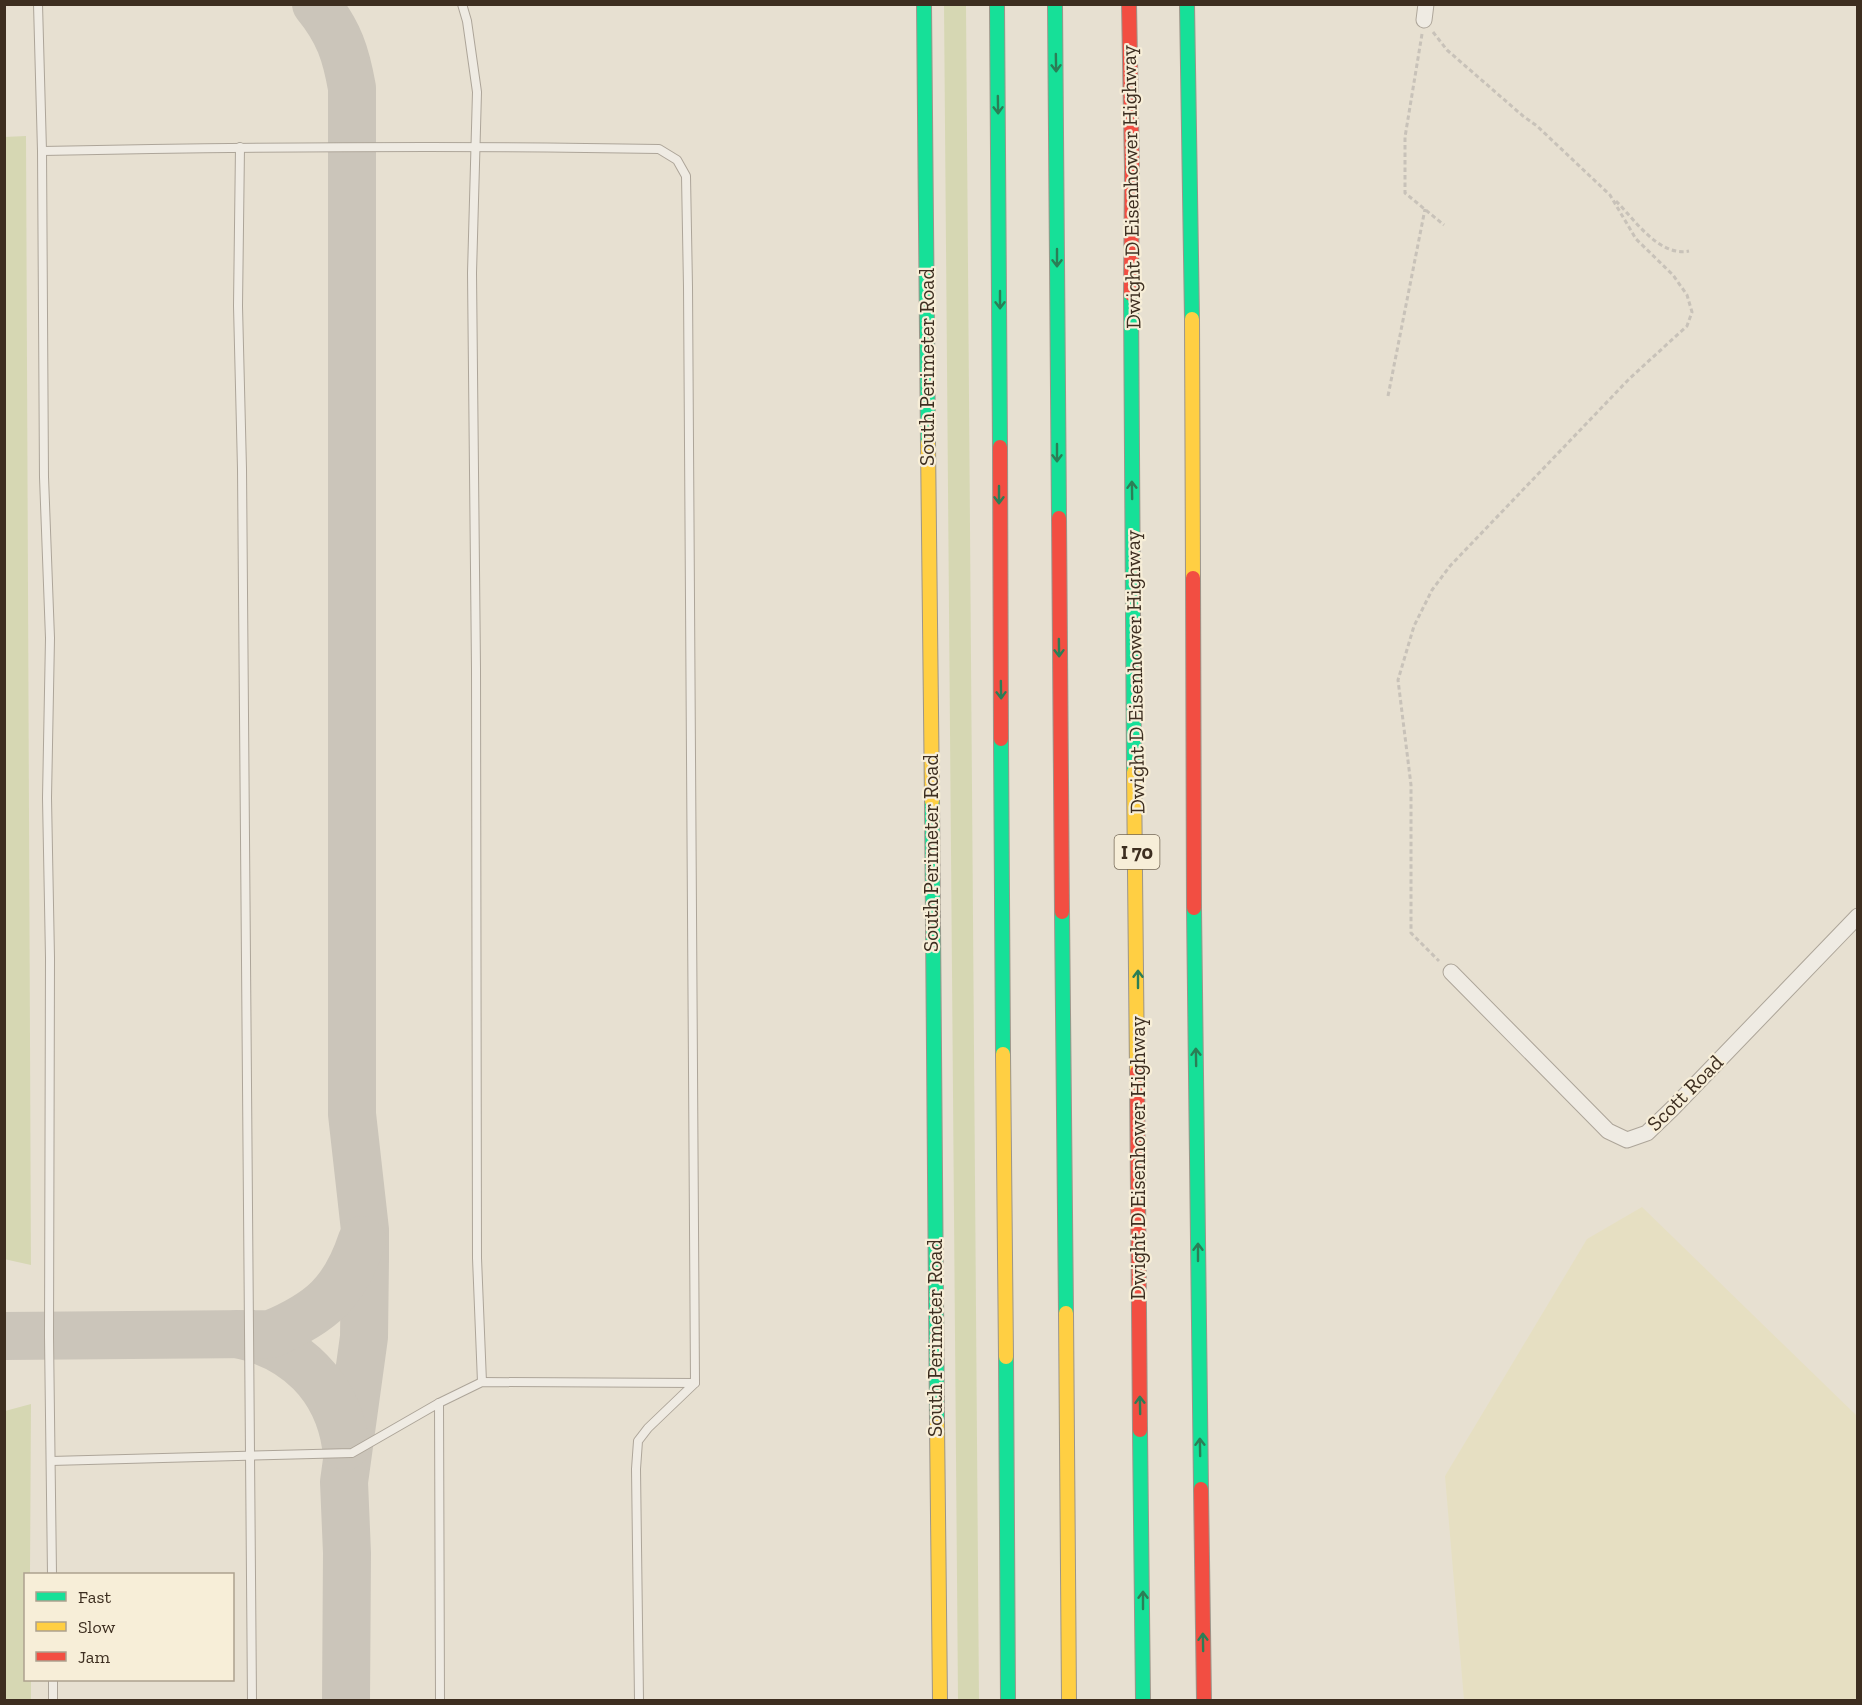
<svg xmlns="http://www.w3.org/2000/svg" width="1862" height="1705" font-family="'Zilla Slab',serif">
  <rect width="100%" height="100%" fill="#e7e0d1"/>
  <polygon fill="#e6dfc2" points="1642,1207 1857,1416 1857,1700 1464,1700 1445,1476 1587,1239"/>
  <g fill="#d6d7b3">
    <polygon points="944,5 966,5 979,1700 958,1700"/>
    <polygon points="26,136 31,1265 4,1259 4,137"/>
    <polygon points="31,1404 30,1574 26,1574 26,1680 31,1680 31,1700 5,1700 5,1411"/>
  </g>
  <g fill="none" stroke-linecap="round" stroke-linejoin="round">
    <g stroke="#cbc5ba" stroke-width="48">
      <path d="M316,4C339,32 346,54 352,88V1114L365,1230V1259L364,1337L344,1482L347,1553L346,1700"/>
      <path d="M237,1334C296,1346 337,1386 346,1446"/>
      <path d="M4,1336L271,1334C321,1313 345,1292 362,1240"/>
    </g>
    <g stroke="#ada599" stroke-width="10">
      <g id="lane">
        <polyline points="38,4 42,151 44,477 50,638 47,798 50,958 49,1337 52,1574"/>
        <polyline points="462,4 467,21 477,92 472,273 476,668 477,1258 482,1382"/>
        <polyline points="240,147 238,306 242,469 252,1700"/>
        <path d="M42,151C248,147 454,145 659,149L677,160L686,176L688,287L695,1383L648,1428L638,1441L636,1469L639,1700"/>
        <polyline points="439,1403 440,1700"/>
        <polyline points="51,1461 352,1453 439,1403 482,1382 695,1383"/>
        <polyline points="53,1680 53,1700"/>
      </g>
    </g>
    <g stroke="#ada599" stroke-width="17">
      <g id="street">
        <polyline points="1424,20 1426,4"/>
        <polyline points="1451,972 1608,1131 1627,1140 1647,1133 1673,1108 1858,916"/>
      </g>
    </g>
    <g stroke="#9c958a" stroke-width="16">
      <g id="fast">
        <polyline points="924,4 928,443"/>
        <polyline points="997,4 1000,447"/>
        <polyline points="1055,4 1059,518"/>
        <polyline points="1187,4 1192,319"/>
        <polyline points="1131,294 1134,772"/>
        <polyline points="1001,739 1003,1054"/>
        <polyline points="932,801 937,1422"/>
        <polyline points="1194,908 1201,1489"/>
        <polyline points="1062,912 1066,1313"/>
        <polyline points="1006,1357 1008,1700"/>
        <polyline points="1140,1430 1143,1700"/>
      </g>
    </g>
    <g stroke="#9c958a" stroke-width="16">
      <g id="slow">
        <polyline points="1192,319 1193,578"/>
        <polyline points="928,443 932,801"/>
        <polyline points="1134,772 1137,1072"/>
        <polyline points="1003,1054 1006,1357"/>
        <polyline points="1066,1313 1069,1700"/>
        <polyline points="937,1422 940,1700"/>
      </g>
    </g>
    <g stroke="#9c958a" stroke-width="16">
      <g id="jam">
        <polyline points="1129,4 1132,169 1131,294"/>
        <polyline points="1000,447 1001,739"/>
        <polyline points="1059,518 1062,912"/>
        <polyline points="1193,578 1194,908"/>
        <polyline points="1137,1072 1140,1430"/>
        <polyline points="1201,1489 1204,1700"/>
      </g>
    </g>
    <g stroke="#c8c2b9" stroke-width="3" stroke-dasharray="4.5 3" stroke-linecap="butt">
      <polyline points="1433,32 1447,50 1523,116 1537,126 1610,195 1636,239 1673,275 1687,295 1692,312 1687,326 1629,379 1450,566 1432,590 1414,626 1398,680 1411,785 1411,933 1439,961"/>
      <polyline points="1422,34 1405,137 1405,193 1444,225"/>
      <path d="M1616,201C1635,220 1659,257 1689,251"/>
      <polyline points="1388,396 1425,209"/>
    </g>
    <use href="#lane" stroke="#efebe3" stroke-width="8"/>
    <use href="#street" stroke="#efebe3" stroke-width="15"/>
    <use href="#fast" stroke="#16e098" stroke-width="14"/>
    <use href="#slow" stroke="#ffcf43" stroke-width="14"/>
    <use href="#jam" stroke="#f24e42" stroke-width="14"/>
  </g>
  <defs><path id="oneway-shaft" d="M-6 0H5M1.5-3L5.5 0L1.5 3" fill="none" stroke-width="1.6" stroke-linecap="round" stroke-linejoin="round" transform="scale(1.5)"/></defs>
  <g stroke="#2b7e56">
    <use href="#oneway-shaft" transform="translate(1056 63) rotate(89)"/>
    <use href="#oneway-shaft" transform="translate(998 105) rotate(89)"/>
    <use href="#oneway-shaft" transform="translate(1057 258) rotate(90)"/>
    <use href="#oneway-shaft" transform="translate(1000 300) rotate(90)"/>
    <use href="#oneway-shaft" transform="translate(1057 453) rotate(90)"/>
    <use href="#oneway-shaft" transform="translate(1132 490) rotate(-91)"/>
    <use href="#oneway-shaft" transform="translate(999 495) rotate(90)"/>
    <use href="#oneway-shaft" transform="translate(1059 648) rotate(89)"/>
    <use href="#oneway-shaft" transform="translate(1001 690) rotate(89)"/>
    <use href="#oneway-shaft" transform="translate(1138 979) rotate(-90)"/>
    <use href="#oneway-shaft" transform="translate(1196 1057) rotate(-91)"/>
    <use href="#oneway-shaft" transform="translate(1198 1252) rotate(-90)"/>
    <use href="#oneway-shaft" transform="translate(1140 1405) rotate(-91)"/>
    <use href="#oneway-shaft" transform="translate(1200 1447) rotate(-91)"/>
    <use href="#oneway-shaft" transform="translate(1143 1600) rotate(-90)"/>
    <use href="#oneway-shaft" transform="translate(1203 1642) rotate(-91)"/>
  </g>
  <g text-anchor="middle" stroke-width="4.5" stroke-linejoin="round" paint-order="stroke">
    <rect fill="#f7eed8" stroke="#756857" stroke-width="1.5" x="1114.5" y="835" width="45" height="34" rx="4.5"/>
    <g font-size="20" font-weight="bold" fill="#3d2e20">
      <text x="1137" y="859">I 70</text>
    </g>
    <g font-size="21" fill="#3d2e20" stroke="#f7eed8">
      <text transform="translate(1131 187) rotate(-91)" y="7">Dwight D Eisenhower Highway</text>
      <text transform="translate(927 367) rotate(-90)" y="7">South Perimeter Road</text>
      <text transform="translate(1135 672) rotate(-91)" y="7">Dwight D Eisenhower Highway</text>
      <text transform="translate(931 853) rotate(-90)" y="7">South Perimeter Road</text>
      <text transform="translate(1685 1093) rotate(-45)" y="7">Scott Road</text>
      <text transform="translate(1138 1158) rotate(-90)" y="7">Dwight D Eisenhower Highway</text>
      <text transform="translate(935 1338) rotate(-90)" y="7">South Perimeter Road</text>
    </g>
  </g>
  <rect width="1862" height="1705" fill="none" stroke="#3d2e20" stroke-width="12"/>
  <rect x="24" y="1573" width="210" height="108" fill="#f7eed8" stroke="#ada18e" stroke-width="1.5"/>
  <rect x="36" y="1592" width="30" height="9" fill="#16e098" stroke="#ada18e" stroke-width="1.5"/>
  <text x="78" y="1603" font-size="18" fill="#3d2e20">Fast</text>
  <rect x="36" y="1622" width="30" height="9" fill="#ffcf43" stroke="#ada18e" stroke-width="1.5"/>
  <text x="78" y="1633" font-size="18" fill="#3d2e20">Slow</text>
  <rect x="36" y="1652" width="30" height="9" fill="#f24e42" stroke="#ada18e" stroke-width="1.5"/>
  <text x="78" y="1663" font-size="18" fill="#3d2e20">Jam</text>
</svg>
